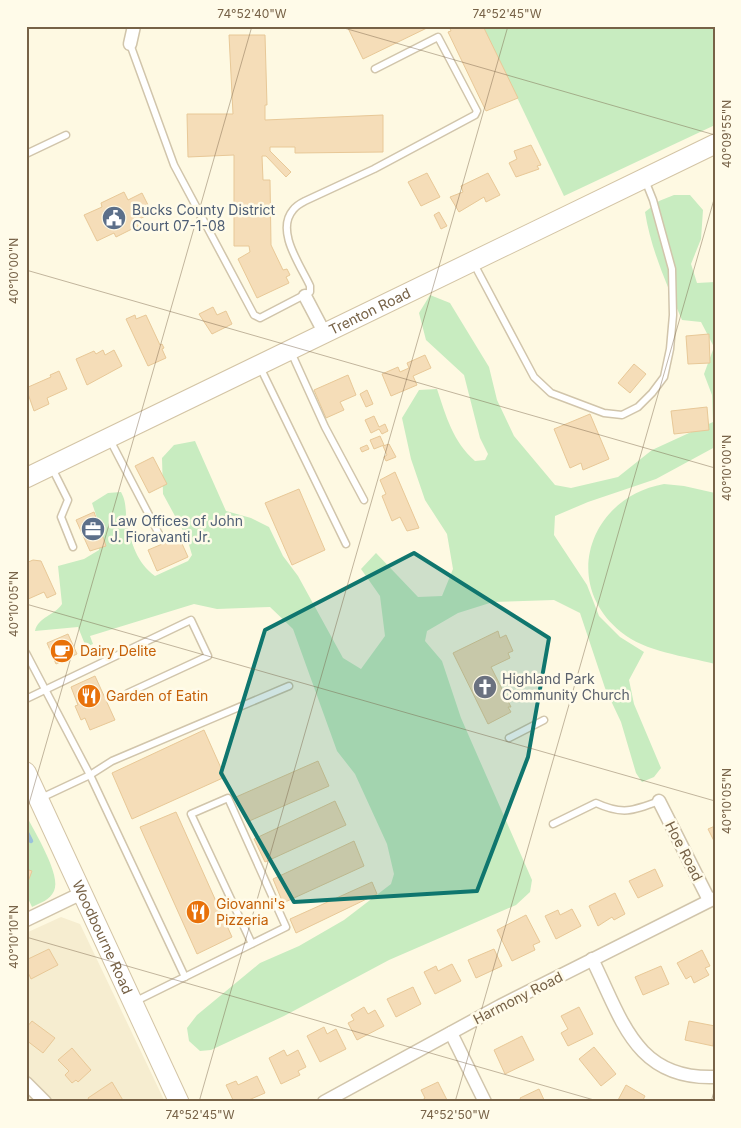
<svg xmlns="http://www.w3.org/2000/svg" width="741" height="1128" font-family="Inter,sans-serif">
  <rect width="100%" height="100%" fill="#fef9e2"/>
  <polygon fill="#f6edd0" points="61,917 80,924 165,1102 26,1102 26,933"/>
  <g fill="#c8ecc0">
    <polygon points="483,26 715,26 715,125 564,196"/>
    <path d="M674,195H690L703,210L701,239L691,264L697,283L715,282V447L656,479L588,502L555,516L554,535L587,585L599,616L620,637L644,652L629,680L634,704L661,768L654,777L642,782L636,773L621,722L605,688L580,613L554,600L493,602L458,613L427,631L425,641L442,661L461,718L532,880L530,892L516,905L389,960L284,1016L211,1050L200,1051L189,1041L187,1028L197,1015L260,963L299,946L344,920L391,884L394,874L387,844L355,774L337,751L293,629L270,607L217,609L194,604L90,636L93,644L86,647L78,627L35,631C38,617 55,615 62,604L58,566L84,559L99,550V524L92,503L108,493L121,492C127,503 125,511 127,522C131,543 137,563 155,576L188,561L192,555L187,538L163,494L162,458L174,445L195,441L226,511L251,518L269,527L283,556L298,576L343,658L361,669L385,636L380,596L361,569L376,553L418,597L442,596L453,569L447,534L425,500L411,459L402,418L419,390L437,389C446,416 453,442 475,461L485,460L488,454L480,438L464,375L426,340L419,313L430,295L450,303L489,367L497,400L514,436L555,485L571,488L618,477L652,450L713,422L712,395L704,374L714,347L701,322L682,320C667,285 651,250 645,212L659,201Z"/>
    <path d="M664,484L684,486L715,493V664C685,656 645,652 621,632C560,583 590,497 664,484Z"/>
    <path d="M26,815C34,831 62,876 54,891C50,900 40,903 32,907L26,894Z"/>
  </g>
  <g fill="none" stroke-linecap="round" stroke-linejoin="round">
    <polyline stroke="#9bc2da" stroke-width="4.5" points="26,831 31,841"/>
  </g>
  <g fill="#f5ddb8" stroke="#e8c897">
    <polygon points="347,26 431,26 363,59"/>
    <polygon points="449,26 483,26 518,98 486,111 448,32 451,31"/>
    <polygon points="229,35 265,35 267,105 265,105 265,120 383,115 383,152 295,153 295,147 270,147 270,151 291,172 286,177 266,156 262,156 263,180 270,180 271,245 283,270 287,269 290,275 286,277 289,283 257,298 238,259 250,252 249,246 234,246 234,155 188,157 187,114 233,114"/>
    <polygon points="531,145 541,165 537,166 539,169 516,177 509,163 517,159 514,151"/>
    <polygon points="427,173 440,197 421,206 408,182"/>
    <polygon points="488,173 500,195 486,202 484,197 459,212 450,197 463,192 461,186"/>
    <polygon points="124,192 128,200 142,193 152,213 137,220 140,225 116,237 114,233 97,241 84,215 102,207 101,203"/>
    <polygon points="439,212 447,226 441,229 434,215"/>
    <polygon points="213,307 217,315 226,311 232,324 212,334 199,314"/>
    <polygon points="135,315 136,319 146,315 160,345 162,344 164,348 162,349 166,358 148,366 126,319"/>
    <polygon points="709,334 710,363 688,364 686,336"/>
    <polygon points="103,350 105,355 114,350 122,366 87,385 76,359 94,351 96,354"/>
    <polygon points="425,355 431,368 413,376 417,385 391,396 382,374 398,367 400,372 409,368 407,363"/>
    <polygon points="634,364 646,374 630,393 618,383"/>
    <polygon points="59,371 67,389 47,398 49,404 34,411 26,388 51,377 50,375"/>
    <polygon points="348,375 356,395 340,402 344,410 326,418 314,390"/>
    <polygon points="367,390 373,404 366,407 360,394"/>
    <polygon points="707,407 709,430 674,434 671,411"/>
    <polygon points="590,414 609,459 583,470 581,463 570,468 554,429"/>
    <polygon points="374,416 379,427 385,424 388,431 382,434 379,429 371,433 365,420"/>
    <polygon points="380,436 384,445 374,449 370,440"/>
    <polygon points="389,444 396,457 386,461 384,457 387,455 383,446"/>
    <polygon points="367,445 369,449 362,452 360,448"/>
    <polygon points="153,457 167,484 149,493 135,466"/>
    <polygon points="395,472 419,528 407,531 400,517 392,521 382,496 386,494 380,480"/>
    <polygon points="299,489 325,550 292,565 265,503"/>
    <polygon points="94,512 106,546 90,551 76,520"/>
    <polygon points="179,537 188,557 157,571 148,550"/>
    <polygon points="33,560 41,561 56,594 47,598 44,592 26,600 26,563"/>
    <polygon points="498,631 500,638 506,635 513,651 508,653 510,658 491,667 511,707 508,707 511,712 488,724 453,653"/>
    <polygon points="68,634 77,654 56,664 47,643"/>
    <polygon points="95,676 115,720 90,730 85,718 81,720 75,706 78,705 71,687"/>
    <polygon points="204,730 225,777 132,819 112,773"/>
    <polygon points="318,761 329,786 247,822 236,797"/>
    <polygon points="335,801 346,825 265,862 254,839"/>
    <polygon points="176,812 232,937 197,954 140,827"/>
    <polygon points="715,826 715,843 708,829"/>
    <polygon points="354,841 364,866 283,903 273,879"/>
    <polygon points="26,869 32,871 26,887"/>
    <polygon points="655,869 663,886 638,898 629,881"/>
    <polygon points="372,882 377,894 296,933 290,919"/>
    <polygon points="615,893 625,914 614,920 612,917 598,926 589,906"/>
    <polygon points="572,909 581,926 556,939 545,916 558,910 560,915"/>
    <polygon points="526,915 540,942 533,945 535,950 512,961 497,930"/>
    <polygon points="49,949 58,965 31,979 26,968 26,960"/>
    <polygon points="494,949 502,966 476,978 468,960"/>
    <polygon points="702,950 710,966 705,968 709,975 694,983 691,976 686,979 677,963"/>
    <polygon points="452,964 461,981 435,994 424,972 436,966 438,971"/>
    <polygon points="661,966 669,984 643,995 635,977"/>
    <polygon points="413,987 421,1004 396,1017 387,999"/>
    <polygon points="364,1007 368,1014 375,1010 384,1026 357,1040 348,1023 354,1020 351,1015"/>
    <polygon points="579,1007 593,1034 568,1046 561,1033 568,1029 561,1016"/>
    <polygon points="32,1021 55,1038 43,1053 26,1040 26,1028"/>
    <polygon points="689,1021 715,1026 713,1046 685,1040"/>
    <polygon points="324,1027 327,1034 336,1029 346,1049 320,1062 307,1036"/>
    <polygon points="522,1036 534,1060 505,1074 494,1050"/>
    <polygon points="594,1047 616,1074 601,1086 579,1059"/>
    <polygon points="72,1048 91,1070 78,1082 76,1080 72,1083 65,1075 69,1071 58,1060"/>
    <polygon points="284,1050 287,1056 298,1050 306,1067 298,1071 300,1075 281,1084 269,1058"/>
    <polygon points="257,1076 265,1093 244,1102 234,1102 226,1085 236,1081 238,1085"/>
    <polygon points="112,1082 124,1102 90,1102 88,1098"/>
    <polygon points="438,1082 448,1102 420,1102 425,1098 421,1090"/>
    <polygon points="626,1085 645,1096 642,1102 617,1102"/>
    <polygon points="539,1089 545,1102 522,1102 520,1098"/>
  </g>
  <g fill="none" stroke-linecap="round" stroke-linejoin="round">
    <g stroke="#d1c5ab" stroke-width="9">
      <g id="lane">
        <path d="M130,44L174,165L254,315L260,318L310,292V286C301,266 275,231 293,210C296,206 301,203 305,201L374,169L475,115L477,111L438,37L375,69"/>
        <polyline points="26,154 66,135"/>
        <polyline points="474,264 534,377 551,393 604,413 622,415 638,407 652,393 664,377 670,349 673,315 672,269 653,200 645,180"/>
        <polyline points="291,352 325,427 364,500"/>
        <polyline points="260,367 346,544"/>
        <polyline points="110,440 160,536"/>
        <polyline points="52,468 68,500 61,517 73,547"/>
        <polyline points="26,653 90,775 112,761 289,686"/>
        <polyline points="26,699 191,620 208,656 128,693"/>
        <polyline points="509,738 544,720"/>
        <polyline points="41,798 90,775 185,977"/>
        <path d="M553,824L596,803C622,815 633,811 659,801"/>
        <path d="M134,1002C185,977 235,952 286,927L228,798L191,814L252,944"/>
      </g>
    </g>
    <g stroke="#d1c5ab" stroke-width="15">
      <g id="street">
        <polyline points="130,44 134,26"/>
        <polyline points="305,296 325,334"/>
        <polyline points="659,801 709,900"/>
        <polyline points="26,920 82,893"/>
        <path d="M592,959C622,1019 635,1080 715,1077"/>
        <polyline points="451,1033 485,1102"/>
        <polyline points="26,1083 45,1102"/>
        <polyline points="324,1102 500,1006 715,898"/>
      </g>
    </g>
    <g stroke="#d3c4a5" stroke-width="21">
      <g id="secondary">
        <path id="s1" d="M26,478L715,144"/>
        <path id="s2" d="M26,772L179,1102"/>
      </g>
    </g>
    <use href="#lane" stroke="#fff" stroke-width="6"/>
    <use href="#street" stroke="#fff" stroke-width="12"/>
    <use href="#secondary" stroke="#fff" stroke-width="19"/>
  </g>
  <path fill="#0f766e" fill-opacity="0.2" stroke="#0f766e" stroke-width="4" stroke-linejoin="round" d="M414,553L549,638L528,757L477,891L294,902L221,773L265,630Z"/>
  <path fill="none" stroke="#776247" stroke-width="1" stroke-opacity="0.45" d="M337,26L715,135M26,270L715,468M26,604L715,801M26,814L252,26M26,937L601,1102M199,1102L508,26M455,1102L715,196M711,1102L715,1088"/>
  <defs>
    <g id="civic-disc" transform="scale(1.25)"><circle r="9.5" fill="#5c6f8a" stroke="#fffbe9"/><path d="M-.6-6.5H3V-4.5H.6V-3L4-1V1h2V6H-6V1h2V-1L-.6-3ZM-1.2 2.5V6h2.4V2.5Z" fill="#fff"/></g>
    <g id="office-disc" transform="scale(1.25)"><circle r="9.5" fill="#5c6f8a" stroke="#fffbe9"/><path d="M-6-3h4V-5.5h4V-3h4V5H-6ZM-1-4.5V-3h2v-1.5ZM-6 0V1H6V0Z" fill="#fff"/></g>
    <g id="cafe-disc" transform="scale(1.25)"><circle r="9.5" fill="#e8710a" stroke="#fffbe9"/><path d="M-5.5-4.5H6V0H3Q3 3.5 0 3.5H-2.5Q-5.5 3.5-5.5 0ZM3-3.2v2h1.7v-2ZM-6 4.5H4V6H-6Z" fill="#fff"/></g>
    <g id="church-disc" transform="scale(1.25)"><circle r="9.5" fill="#6b7280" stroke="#fffbe9"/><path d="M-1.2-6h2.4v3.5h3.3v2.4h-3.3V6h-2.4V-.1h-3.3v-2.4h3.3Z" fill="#fff"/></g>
    <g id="restaurant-disc" transform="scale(1.25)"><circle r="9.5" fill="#e8710a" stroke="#fffbe9"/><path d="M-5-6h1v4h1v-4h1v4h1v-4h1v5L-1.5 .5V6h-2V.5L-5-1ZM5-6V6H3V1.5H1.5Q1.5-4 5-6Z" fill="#fff"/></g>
  </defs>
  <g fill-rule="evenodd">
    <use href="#civic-disc" x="114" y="218"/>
    <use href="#office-disc" x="93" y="529"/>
    <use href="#cafe-disc" x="62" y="651"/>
    <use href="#church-disc" x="485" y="687"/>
    <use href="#restaurant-disc" x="89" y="696"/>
    <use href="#restaurant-disc" x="198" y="912"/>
  </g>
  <g text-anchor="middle" stroke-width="5" stroke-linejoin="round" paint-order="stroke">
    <g font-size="14" fill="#4e5e75" stroke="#fffbe9" text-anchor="start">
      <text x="132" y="215">Bucks County District<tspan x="132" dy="16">Court 07-1-08</tspan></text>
      <text x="110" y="526">Law Offices of John<tspan x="110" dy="16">J. Fioravanti Jr.</tspan></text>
    </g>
    <g font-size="14" fill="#776247" stroke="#fffbe9">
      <text dy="5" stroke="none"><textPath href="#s1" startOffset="382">Trenton Road</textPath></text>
      <text transform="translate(684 851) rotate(63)" y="5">Hoe Road</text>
      <text dy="5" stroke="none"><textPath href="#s2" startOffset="182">Woodbourne Road</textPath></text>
      <text transform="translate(518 998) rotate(-27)" y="5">Harmony Road</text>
    </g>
    <g font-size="14" fill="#c56008" stroke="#fffbe9" text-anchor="start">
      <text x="80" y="656">Dairy Delite</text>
      <text x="106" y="701">Garden of Eatin</text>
      <text x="216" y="909">Giovanni's<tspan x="216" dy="16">Pizzeria</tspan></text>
    </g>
    <g font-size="14" fill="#5b616d" stroke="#fffbe9" text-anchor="start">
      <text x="502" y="684">Highland Park<tspan x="502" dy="16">Community Church</tspan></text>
    </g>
  </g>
  <rect width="741" height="1128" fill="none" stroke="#fffbe9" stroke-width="55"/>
  <rect x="28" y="28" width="686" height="1072" fill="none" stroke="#776247" stroke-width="2"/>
  <g font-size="12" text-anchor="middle" fill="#776247">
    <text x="252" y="18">74°52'40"W</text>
    <text x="507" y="18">74°52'45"W</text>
    <text transform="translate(727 134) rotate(-90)" y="4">40°09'55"N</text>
    <text transform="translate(14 271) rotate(-90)" y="4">40°10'00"N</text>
    <text transform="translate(727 468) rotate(-90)" y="4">40°10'00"N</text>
    <text transform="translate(14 604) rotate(-90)" y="4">40°10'05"N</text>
    <text transform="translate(727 801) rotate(-90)" y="4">40°10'05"N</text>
    <text transform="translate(14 937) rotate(-90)" y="4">40°10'10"N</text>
    <text x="200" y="1119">74°52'45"W</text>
    <text x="455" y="1119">74°52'50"W</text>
  </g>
</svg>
